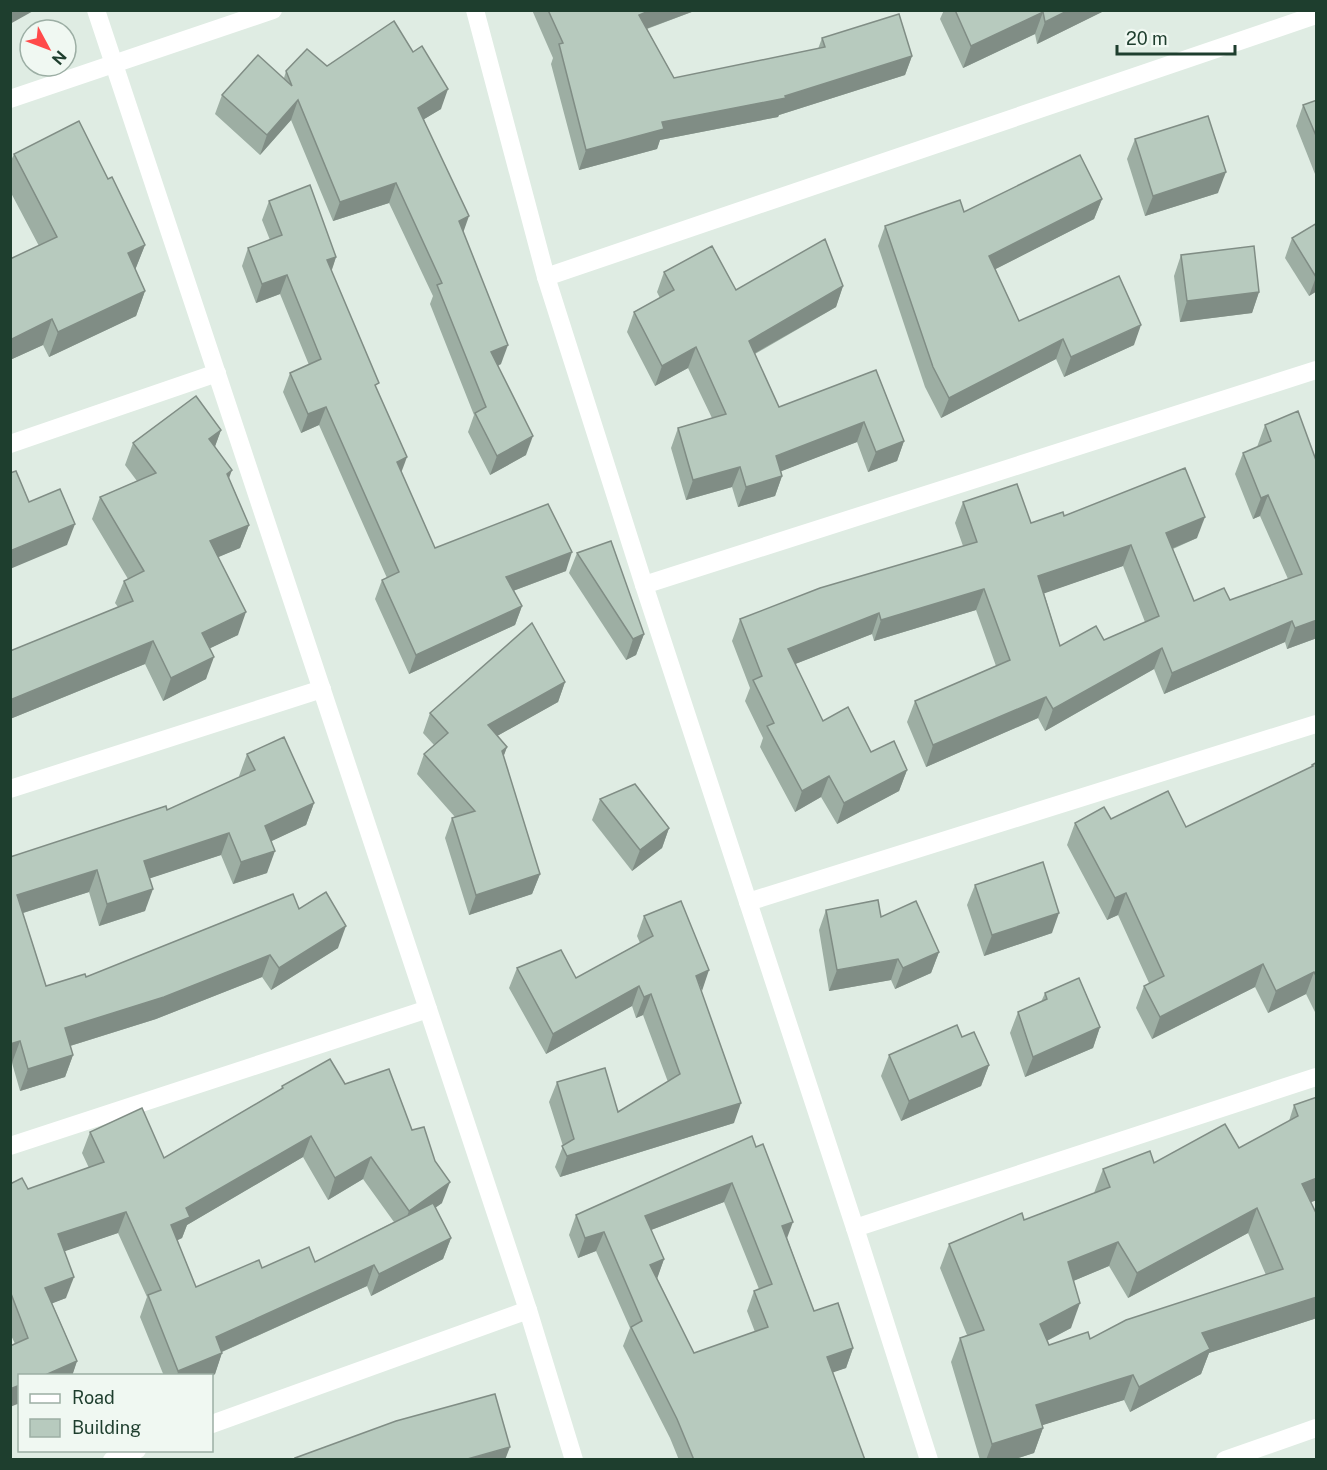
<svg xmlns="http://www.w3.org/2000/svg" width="1327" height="1470" font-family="'Public Sans',sans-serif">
  <rect width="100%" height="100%" fill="#dfece3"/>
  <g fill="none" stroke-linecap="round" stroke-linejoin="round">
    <g stroke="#fff" stroke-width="18">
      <polyline points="96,10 528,1310 574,1460"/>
      <polyline points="475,10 546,277 644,585 855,1228 929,1460"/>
      <polyline points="10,99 273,10"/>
      <polyline points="546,277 1316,15"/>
      <polyline points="10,444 217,373"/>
      <polyline points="644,585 1316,370"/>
      <polyline points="10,789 322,689"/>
      <polyline points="748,902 1316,724"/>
      <polyline points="10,1146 428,1009"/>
      <polyline points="855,1228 1316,1077"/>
      <polyline points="212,1424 528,1310"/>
      <polyline points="112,1460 137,1450"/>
      <polyline points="1225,1460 1316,1428"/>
    </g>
  </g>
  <g fill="#9daea3" fill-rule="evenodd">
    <polygon points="532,10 697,10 647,29 674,78 818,49 822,38 912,56 905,75 779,115 778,117 660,140 657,149 579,170 551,64 553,58"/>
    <polygon points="944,10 1106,10 1037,44 1035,34 963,68 940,19"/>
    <polygon points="327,66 441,109 424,119 463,231 501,364 498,366 526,455 490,475 468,432 474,415 430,304 433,296 389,203 333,221 291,120 260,155 215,114 222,95 284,78 286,71"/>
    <polygon points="1317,100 1317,173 1315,174 1296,126 1303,105"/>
    <polygon points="1135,139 1218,193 1145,216 1127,159"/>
    <polygon points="14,154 108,179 145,245 135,270 145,291 136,316 49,357 43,345 10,360 10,259 39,246 10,191 10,163"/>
    <polygon points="1102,199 1094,219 995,269 1019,321 1134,345 1064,377 1056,359 941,418 925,387 878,246 885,226 964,212"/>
    <polygon points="269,201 336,257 331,271 377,390 401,472 435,548 566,571 513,591 522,606 515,625 409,674 375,599 382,580 387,578 319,425 301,433 283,392 290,373 309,365 280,294 256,303 242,266 248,248 270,240 262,220"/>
    <polygon points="1317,223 1317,291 1309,296 1285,258 1292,238"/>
    <polygon points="1181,255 1259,292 1252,313 1180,322 1174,276"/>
    <polygon points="664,272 736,290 843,286 836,307 755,354 779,407 876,370 904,441 897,461 868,472 857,442 781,471 782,476 775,496 738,507 732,487 686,500 671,448 678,428 712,418 688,368 655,386 627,332 634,312 660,298 657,292"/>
    <path d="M1265,425L1317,463V638L1287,649L1285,642L1164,694L1154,669L1045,731L1038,718L926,767L907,722L915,701L996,666L976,610L874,641L872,634L795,664L823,721L871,752L907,770L899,791L837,824L821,797L795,812L760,747L763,738L745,701L750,688L732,641L740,619L963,546L955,523L963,502L1031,523L1064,516L1197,538L1173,549L1194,601L1230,600L1288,579L1260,516L1253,519L1235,474L1243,453L1257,447ZM1123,566L1145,622L1104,640L1060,646L1044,593Z"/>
    <polygon points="221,430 215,446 249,525 240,548 218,557 238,635 210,648 206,679 163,701 145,664 10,719 10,651 118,607 115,603 124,581 128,579 92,519 100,497 137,481 125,465 133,443"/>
    <polygon points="577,553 644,634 636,655 626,660 569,573"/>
    <polygon points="565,682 558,702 497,736 507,747 503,757 540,874 532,894 469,915 445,838 452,818 455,817 417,774 424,754 434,745 423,733 430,713"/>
    <polygon points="247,754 314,803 306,825 271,841 267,873 233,884 221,855 150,878 145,911 99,926 89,892 23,913 46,986 86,977 299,909 338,948 271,990 262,977 156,1019 70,1046 73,1055 65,1077 20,1091 12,1063 10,857 167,810 240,777 239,776"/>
    <polygon points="1317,762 1317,1016 1306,994 1268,1013 1255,987 1152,1039 1136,1008 1144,986 1149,983 1118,915 1107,920 1067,845 1075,823 1111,819 1186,827 1311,767 1312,765"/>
    <polygon points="600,799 669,828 662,848 632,871 592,820"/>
    <polygon points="975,885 1052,933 984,956 967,905"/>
    <polygon points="826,910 881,917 939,952 931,973 895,989 891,980 829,991 819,930"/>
    <polygon points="644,916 701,991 734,1123 560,1177 555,1167 563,1146 549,1102 557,1082 618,1112 668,1082 643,1015 636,1018 632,1006 546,1054 509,988 517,968 576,978 640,943 637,936"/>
    <polygon points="1045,993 1100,1027 1093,1048 1025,1077 1010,1033 1018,1012 1041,1002"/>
    <polygon points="962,1037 989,1065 981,1086 901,1121 881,1076 889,1055"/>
    <path d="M345,1084L412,1130L442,1203L435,1208L451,1238L443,1259L371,1296L367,1286L222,1352L215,1374L212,1376H164L140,1317L147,1297L118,1233L64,1251L66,1298L52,1303L77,1361L72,1376H20L15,1344L10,1333V1184L28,1189L89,1168L82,1153L90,1132L164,1158L281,1089L282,1086ZM303,1157L328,1200L363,1179L394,1222L315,1262L262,1268L196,1287L177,1240L182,1238L187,1225Z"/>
    <path d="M1317,1097V1200L1310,1202L1317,1215V1318L1209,1353L1201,1374L1130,1412L1124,1400L1042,1425L1043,1428L1034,1453L1012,1460H980L951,1362L960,1338L967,1335L940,1268L949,1244L1024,1220L1094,1193L1103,1169L1154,1163L1239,1148L1289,1121L1294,1105ZM1248,1233L1266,1275L1090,1339L1049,1345L1047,1341L1071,1328L1073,1281L1109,1266L1128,1298Z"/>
    <path d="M752,1136L787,1238L814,1311L853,1348L846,1368L832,1372L865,1460H679L670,1438L623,1346L630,1328L596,1251L578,1258L569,1235L576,1215ZM724,1202L759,1289L754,1291L747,1311L755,1332L694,1353L657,1278L664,1259L651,1230Z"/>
  </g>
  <g fill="#808d85">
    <polygon points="10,10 35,10 10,24"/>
    <polygon points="651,10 697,10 632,34 639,15"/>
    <polygon points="1069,10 1106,10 1037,44 1045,22"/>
    <polygon points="1043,12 1035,34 963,68 971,46"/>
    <polygon points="912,56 905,75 779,115 778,117 660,140 657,149 579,170 586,150 662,122 785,96"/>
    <polygon points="448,89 441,109 411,127 418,108"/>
    <polygon points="298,100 291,120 260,155 267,135"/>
    <polygon points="1226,172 1218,193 1145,216 1153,196"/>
    <polygon points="396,183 389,203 333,221 340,202"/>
    <polygon points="1102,199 1094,219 982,276 989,256"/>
    <polygon points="469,216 462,236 459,221"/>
    <polygon points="145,245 135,270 128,253"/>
    <polygon points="336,257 330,276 327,260"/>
    <polygon points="287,275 280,294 256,303 262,284"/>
    <polygon points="1317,276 1317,291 1309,296 1316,277"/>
    <polygon points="843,286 836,307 741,361 749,341"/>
    <polygon points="145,291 136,316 49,357 58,332"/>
    <polygon points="1259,292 1252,313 1180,322 1187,301"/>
    <polygon points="52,319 43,345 10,360 10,340"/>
    <polygon points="1141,325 1134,345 1064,377 1071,357"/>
    <polygon points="1063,339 1056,359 941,418 949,398"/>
    <polygon points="508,345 501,364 484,371 491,352"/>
    <polygon points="696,347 688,368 655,386 662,366"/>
    <polygon points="326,407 319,425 301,433 308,414"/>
    <polygon points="864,422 857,442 769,476 776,456"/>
    <polygon points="221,430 213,452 209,439"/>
    <polygon points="533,436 526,455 490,475 497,456"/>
    <polygon points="904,441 897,461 868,472 876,452"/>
    <polygon points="407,457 400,476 397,462"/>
    <polygon points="740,467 732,487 686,500 693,480"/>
    <polygon points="232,470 224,492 227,474"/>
    <polygon points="782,476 775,496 738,507 746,487"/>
    <polygon points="1268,495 1260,516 1253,519 1261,498"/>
    <polygon points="1205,517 1197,538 1159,554 1166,533"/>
    <polygon points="75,524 67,545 10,569 10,551"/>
    <polygon points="249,525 240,548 202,564 210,541"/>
    <polygon points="1131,545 1123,566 1031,598 1038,576"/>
    <polygon points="572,552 566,571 499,596 506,577"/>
    <polygon points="984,589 976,610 874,641 881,620"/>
    <polygon points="522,606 515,625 409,674 416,655"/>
    <polygon points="246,612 238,635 194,656 202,633"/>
    <polygon points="879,613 872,634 780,670 788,649"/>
    <polygon points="1317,620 1317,638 1287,649 1295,628"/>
    <polygon points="1292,621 1285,642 1164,694 1172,673"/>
    <polygon points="644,634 636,655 626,660 633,639"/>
    <polygon points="153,641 145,664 10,719 10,700"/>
    <polygon points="1162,648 1154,669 1045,731 1053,709"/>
    <polygon points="214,657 206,679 163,701 171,678"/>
    <polygon points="565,682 558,702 481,745 488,725"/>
    <polygon points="1046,697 1038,718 926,767 933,745"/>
    <polygon points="507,747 500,766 502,751"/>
    <polygon points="907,770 899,791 837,824 844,803"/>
    <polygon points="829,776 821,797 795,812 802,791"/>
    <polygon points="314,803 306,825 257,848 265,826"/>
    <polygon points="669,828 662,848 632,871 640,850"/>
    <polygon points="229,833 221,855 136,883 144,861"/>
    <polygon points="275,851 267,873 233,884 241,862"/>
    <polygon points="97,870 89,892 10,917 17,895"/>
    <polygon points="540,874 532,894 469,915 476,895"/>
    <polygon points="153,889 145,911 99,926 107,904"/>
    <polygon points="1126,893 1118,915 1107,920 1115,898"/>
    <polygon points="1059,913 1052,933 984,956 992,935"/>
    <polygon points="346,926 338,948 271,990 279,968"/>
    <polygon points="939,952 931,973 895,989 903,968"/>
    <polygon points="270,955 262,977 156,1019 57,1050 65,1028"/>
    <polygon points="898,959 891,980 829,991 837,970"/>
    <polygon points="1263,964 1255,987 1152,1039 1160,1017"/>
    <polygon points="709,970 702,991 696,976"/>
    <polygon points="1314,972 1306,994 1268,1013 1276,991"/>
    <polygon points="639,986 632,1006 546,1054 553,1034"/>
    <polygon points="651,994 643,1015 636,1018 644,997"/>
    <polygon points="1100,1027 1093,1048 1025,1077 1033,1057"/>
    <polygon points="20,1041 12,1063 10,1064 10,1044"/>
    <polygon points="73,1055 65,1077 20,1091 28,1069"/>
    <polygon points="989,1065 981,1086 901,1121 909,1101"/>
    <polygon points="741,1103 734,1123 560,1177 567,1156"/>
    <polygon points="311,1136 303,1157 187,1225 182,1238 164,1247 171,1225 186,1208"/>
    <polygon points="371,1157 363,1179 328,1200 335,1178"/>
    <polygon points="1317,1178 1317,1200 1293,1209 1302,1184"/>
    <polygon points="450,1182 442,1203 401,1232 409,1211"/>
    <polygon points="732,1183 724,1202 638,1235 645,1216"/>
    <polygon points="1257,1208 1248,1233 1128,1298 1137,1273"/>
    <polygon points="126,1212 118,1233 51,1256 58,1234"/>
    <polygon points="793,1222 786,1241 782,1226"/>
    <polygon points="604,1232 596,1251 578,1258 585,1238"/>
    <polygon points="451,1238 443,1259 371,1296 379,1274"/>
    <polygon points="1118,1242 1109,1266 1059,1287 1068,1262"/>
    <polygon points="664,1259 657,1279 650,1265"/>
    <polygon points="374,1265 367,1286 208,1358 216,1337"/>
    <polygon points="74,1277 66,1298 38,1309 45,1288"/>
    <polygon points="1317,1297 1317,1318 1209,1353 1201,1374 1130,1412 1139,1387 1202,1333"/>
    <polygon points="1080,1303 1071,1328 1031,1349 1040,1324"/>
    <polygon points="853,1348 846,1368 820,1377 827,1357"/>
    <polygon points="222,1353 215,1374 212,1376 177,1376 178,1371"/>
    <polygon points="77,1361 72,1376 43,1376"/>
    <polygon points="1133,1375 1124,1400 1027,1430 1036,1405"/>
    <polygon points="20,1385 20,1403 10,1407 10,1389"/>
    <polygon points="1043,1428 1034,1453 1012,1460 986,1460 992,1444"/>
    <polygon points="510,1447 505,1460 464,1460"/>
  </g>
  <g fill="#b7cabe" stroke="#808d85" stroke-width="1.5" fill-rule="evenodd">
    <polygon points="548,10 651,10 639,15 674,78 825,47 822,38 899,14 912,56 785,96 786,98 662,122 664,129 586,150 559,44 563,43"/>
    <polygon points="955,10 1069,10 1045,22 1043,12 971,46"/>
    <polygon points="394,21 413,52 422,46 448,89 418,108 469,216 459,221 508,345 491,352 533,436 497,456 475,413 486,407 437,285 442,283 396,183 340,202 298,100 267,135 222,95 258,55 292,86 286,71 307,49 327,66"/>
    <polygon points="1317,100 1317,138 1303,105"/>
    <polygon points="1208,116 1226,172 1153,196 1135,139"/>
    <polygon points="79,121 108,179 112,177 145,245 128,253 145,291 58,332 52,319 10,340 10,259 57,237 14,154"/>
    <polygon points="1080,155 1102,199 989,256 1019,321 1119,276 1141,325 1071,357 1063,339 949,398 933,367 885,226 960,200 964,212"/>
    <polygon points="310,185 336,257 327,260 379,383 375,385 407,457 397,462 435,548 548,504 572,552 506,577 522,606 416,655 382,580 399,572 326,407 308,414 290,373 321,359 287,275 262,284 248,248 282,235 269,201"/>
    <polygon points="1317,223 1317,276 1316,277 1292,238"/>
    <polygon points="825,239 843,286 749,341 779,407 876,370 904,441 876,452 864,422 776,456 782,476 746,487 740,467 693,480 678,428 726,414 696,347 662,366 634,312 674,290 664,272 712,246 736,290"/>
    <polygon points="1254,246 1259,292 1187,301 1181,255"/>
    <polygon points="196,396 221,430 209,439 232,470 227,474 249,525 210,541 246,612 202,633 214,657 171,678 153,641 10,700 10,651 133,601 124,581 144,571 100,497 156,473 133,443"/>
    <path d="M1298,411L1317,463V620L1295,628L1292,621L1172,673L1162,648L1053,709L1046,697L933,745L915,701L1010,660L984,589L881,620L879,613L788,649L823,721L848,707L871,752L894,741L907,770L844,803L829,776L802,791L767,726L774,723L753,680L762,676L740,619L820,588L977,542L963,502L1017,484L1031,523L1063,512L1064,516L1185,468L1205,517L1166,533L1194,601L1224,588L1230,600L1302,574L1268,495L1261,498L1243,453L1271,441L1265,425ZM1131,545L1159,616L1104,640L1096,626L1060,646L1038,576Z"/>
    <polygon points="16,471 29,502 60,489 75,524 10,551 10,473"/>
    <polygon points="611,541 644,634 633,639 577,553"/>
    <polygon points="532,623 565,682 488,725 507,747 502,751 540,874 476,895 452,818 475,811 424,754 448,733 430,713"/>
    <polygon points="284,737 314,803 265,826 275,851 241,862 229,833 144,861 153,889 107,904 97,870 17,895 46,986 85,974 86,977 293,894 299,909 326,892 346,926 279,968 270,955 164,997 65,1028 73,1055 28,1069 20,1041 10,1044 10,857 166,806 167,810 255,770 247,754"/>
    <polygon points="1317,762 1317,978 1314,972 1276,991 1263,964 1160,1017 1144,986 1164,976 1126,893 1115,898 1075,823 1104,807 1111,819 1168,791 1186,827 1313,766 1312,765"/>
    <polygon points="635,784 669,828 640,850 600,799"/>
    <polygon points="1043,862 1059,913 992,935 975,885"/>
    <polygon points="878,900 881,917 916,901 939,952 903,968 898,959 837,970 826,910"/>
    <polygon points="681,901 709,970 696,976 741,1103 567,1156 562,1146 574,1139 557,1082 605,1068 618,1112 680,1074 651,994 644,997 639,986 553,1034 517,968 561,950 576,978 653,936 644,916"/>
    <polygon points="1079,978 1100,1027 1033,1057 1018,1012 1047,999 1045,993"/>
    <polygon points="957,1025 962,1037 974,1032 989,1065 909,1101 889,1055"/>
    <polygon points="330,1059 345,1084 389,1069 412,1130 424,1127 435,1161 450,1182 409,1211 371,1157 335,1178 311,1136 186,1208 190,1217 171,1225 196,1287 259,1260 262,1268 309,1247 315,1262 433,1203 451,1238 379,1274 374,1265 216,1337 222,1353 178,1371 148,1295 161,1290 126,1212 58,1234 74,1277 45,1288 77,1361 43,1376 20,1376 20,1385 10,1389 10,1346 28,1338 10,1291 10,1184 22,1178 28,1189 104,1162 90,1132 142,1108 164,1158 283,1088 282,1086"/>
    <path d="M1317,1097V1178L1302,1184L1317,1215V1297L1202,1333L1210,1349L1139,1387L1133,1375L1036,1405L1043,1428L992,1444L960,1338L984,1330L949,1244L1022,1213L1024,1220L1110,1187L1103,1169L1150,1151L1154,1163L1225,1124L1239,1148L1298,1116L1294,1105ZM1257,1208L1283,1269L1126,1320L1090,1339L1088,1332L1049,1345L1040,1324L1080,1303L1068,1262L1118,1242L1137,1273Z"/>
    <path d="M752,1136L756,1147L763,1144L793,1222L782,1226L814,1311L838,1303L853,1348L827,1357L865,1460H694L677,1419L631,1327L642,1321L604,1232L585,1238L576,1215ZM732,1183L772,1284L754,1291L768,1327L694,1353L650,1265L664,1259L645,1216Z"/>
    <polygon points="495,1394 510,1447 464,1460 296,1460 295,1458 396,1421"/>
  </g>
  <rect width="1327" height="1470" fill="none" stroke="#1e3e2e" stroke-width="24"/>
  <rect x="18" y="1374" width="195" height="78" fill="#f0f8f2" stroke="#9caea4" stroke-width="1.5"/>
  <rect x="30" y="1394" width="30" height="9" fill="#ffffff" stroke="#9caea4" stroke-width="1.5"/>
  <text x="72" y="1404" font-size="18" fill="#1e3e2e">Road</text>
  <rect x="30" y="1419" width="30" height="18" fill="#b7cabe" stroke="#9caea4" stroke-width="1.5"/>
  <text x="72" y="1434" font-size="18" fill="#1e3e2e">Building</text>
  <g transform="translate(48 48) rotate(131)"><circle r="28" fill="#f0f8f2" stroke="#9caea4" stroke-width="1.5"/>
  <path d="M0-4.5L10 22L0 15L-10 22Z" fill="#ff4a4a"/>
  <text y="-9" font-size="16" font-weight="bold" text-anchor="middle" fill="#1e3e2e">N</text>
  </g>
  <path d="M1117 45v9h118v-9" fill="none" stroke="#1e3e2e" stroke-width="3"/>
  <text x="1126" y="45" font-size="18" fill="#1e3e2e" stroke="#f0f8f2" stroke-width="4.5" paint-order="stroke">20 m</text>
</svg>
